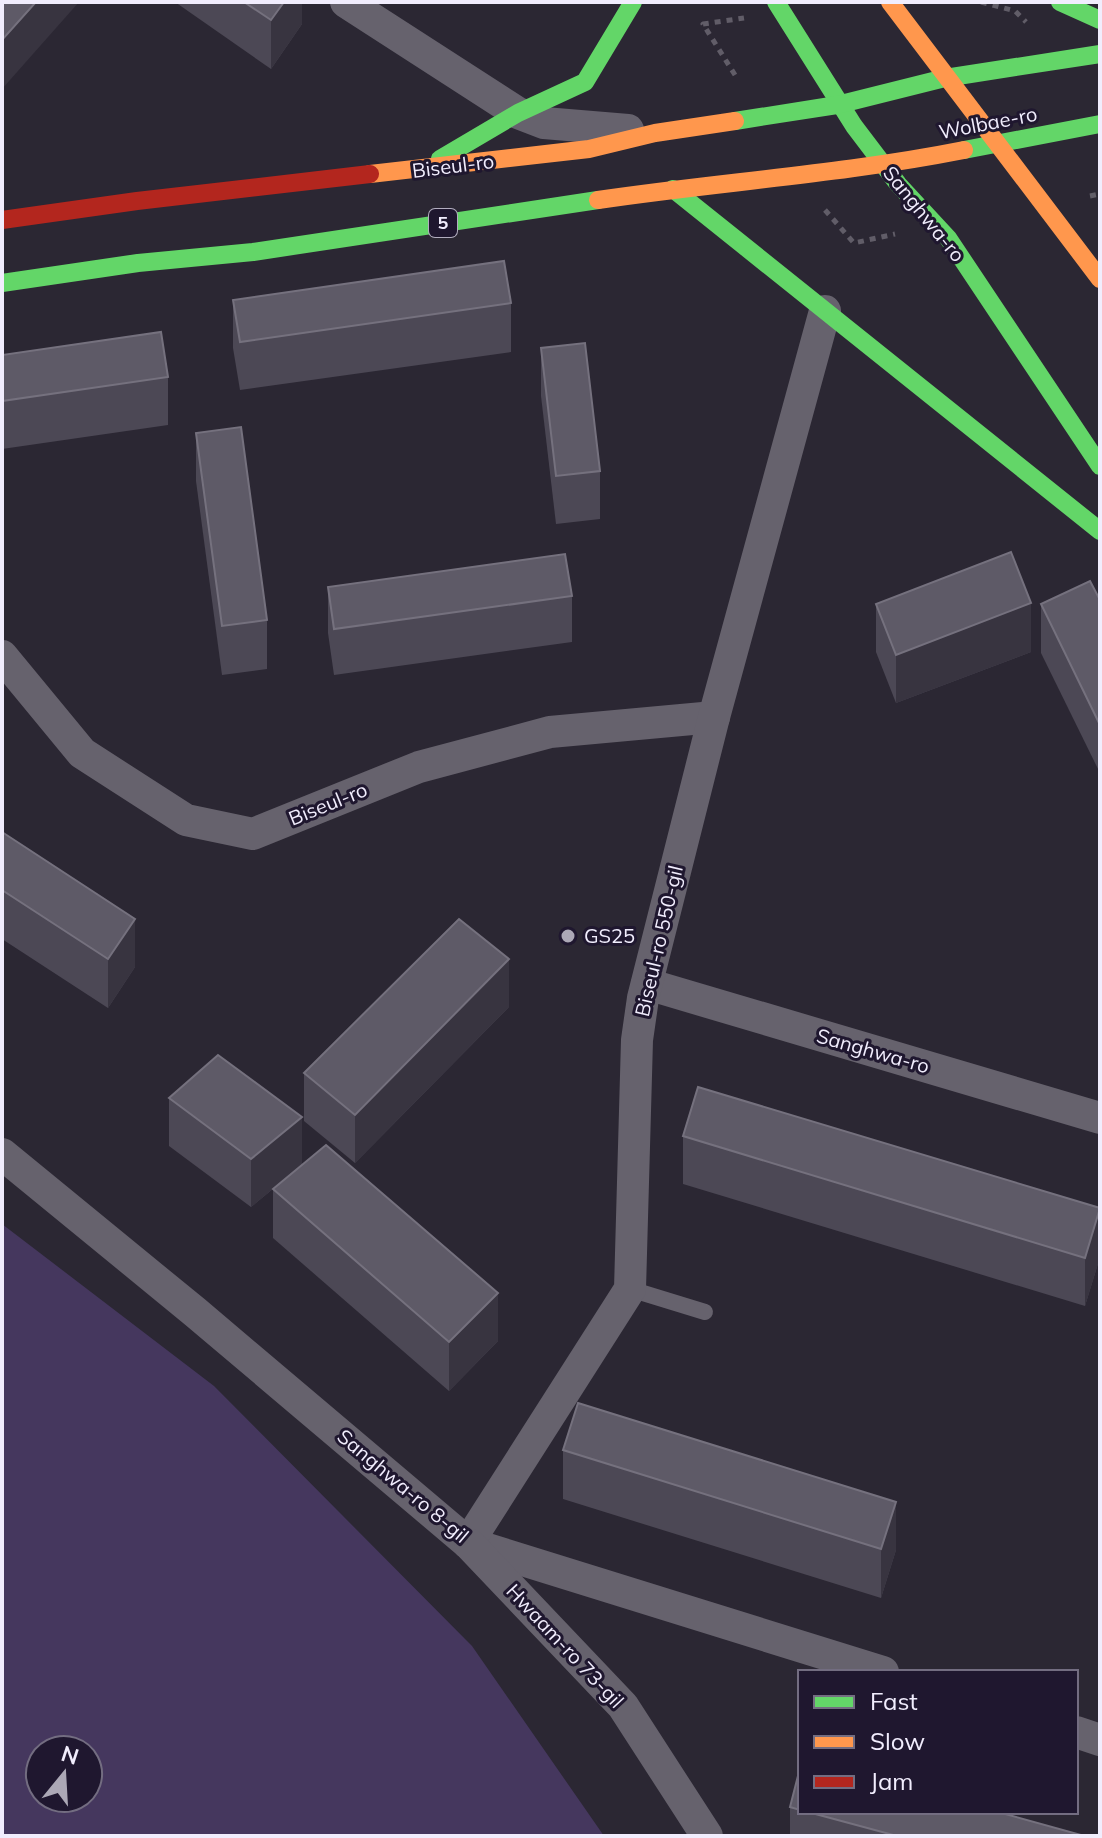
<svg xmlns="http://www.w3.org/2000/svg" width="1102" height="1838" font-family="Mulish,sans-serif">
  <rect width="100%" height="100%" fill="#2b2733"/>
  <path fill="#45375e" fill-rule="evenodd" d="M2,1224L214,1386L472,1646L604,1836H2ZM40,1750H88V1798H40Z"/>
  <g fill="none" stroke-linecap="round" stroke-linejoin="round">
    <g stroke="#615d68" stroke-width="5" stroke-dasharray="6 6" stroke-linecap="butt">
      <polyline points="981,2 1015,11 1026,22"/>
      <polyline points="735,75 703,24 744,18"/>
      <polyline points="1090,196 1100,194"/>
      <polyline points="825,210 854,243 895,234"/>
    </g>
    <polyline stroke="#66626d" stroke-width="16" points="630,1289 705,1312"/>
    <g stroke="#66626d" stroke-width="32">
      <polyline points="346,2 518,113 544,123 628,130"/>
      <polyline points="2,656 82,753 186,820 253,834 419,767 550,732 714,717"/>
      <polyline points="647,984 1100,1118"/>
      <polyline points="2,1154 195,1312 468,1543 883,1672"/>
      <polyline points="468,1543 630,1289 637,1040 643,998 714,717 825,311"/>
      <polyline points="470,1545 623,1706 707,1836"/>
      <polyline points="1076,1732 1100,1740"/>
    </g>
    <g stroke="#63d668" stroke-width="18">
      <polyline points="776,2 854,126 898,184 948,238 1100,466"/>
      <polyline points="1060,2 1100,20"/>
      <polyline points="735,121 837,105 945,78 1100,54"/>
      <polyline points="964,150 1100,124"/>
      <polyline points="440,159 518,113 585,82 633,2"/>
      <polyline points="673,189 1100,531"/>
      <polyline points="2,283 138,263 253,252 598,200"/>
    </g>
    <g stroke="#ff974d" stroke-width="18">
      <polyline points="890,2 1100,279"/>
      <polyline points="370,174 589,149 655,133 735,121"/>
      <path d="M598,200C720,182 843,174 964,150"/>
    </g>
    <polyline stroke="#b3261e" stroke-width="18" points="2,220 137,201 370,174"/>
  </g>
  <g fill="#4c4855">
    <polygon points="175,2 302,2 302,24 271,69"/>
    <polygon points="233,300 511,303 511,352 240,390 233,348"/>
    <polygon points="541,348 600,471 600,519 556,524 541,396"/>
    <polygon points="2,355 168,377 168,425 2,449"/>
    <polygon points="196,433 267,620 267,669 222,675 196,481"/>
    <polygon points="328,587 572,596 572,642 334,675 328,633"/>
    <polygon points="1100,600 1100,773 1041,653 1041,604"/>
    <polygon points="876,604 1031,652 896,703 876,652"/>
    <polygon points="2,832 135,967 108,1008 2,939"/>
    <polygon points="509,1007 355,1163 304,1121 304,1073"/>
    <polygon points="169,1098 302,1165 251,1207 169,1146"/>
    <polygon points="683,1136 1100,1208 1100,1257 1085,1306 683,1184"/>
    <polygon points="273,1189 498,1341 449,1391 273,1238"/>
    <polygon points="563,1450 896,1550 881,1598 563,1499"/>
    <polygon points="800,1768 800,1812 998,1812 1081,1836 790,1836 790,1807"/>
  </g>
  <g fill="#383440">
    <polygon points="36,2 79,2 2,89 2,40"/>
    <polygon points="284,2 302,2 302,24 271,69 271,20"/>
    <polygon points="1031,603 1031,652 896,703 896,655"/>
    <polygon points="135,919 135,967 108,1008 108,959"/>
    <polygon points="509,959 509,1007 355,1163 355,1115"/>
    <polygon points="302,1117 302,1165 251,1207 251,1159"/>
    <polygon points="1100,1209 1100,1257 1085,1306 1085,1258"/>
    <polygon points="498,1293 498,1341 449,1391 449,1342"/>
    <polygon points="896,1502 896,1550 881,1598 881,1549"/>
  </g>
  <g fill="#5e5a67" stroke="#75717e" stroke-width="2">
    <polygon points="2,2 36,2 2,40"/>
    <polygon points="244,2 284,2 271,20"/>
    <polygon points="504,261 511,303 240,342 233,300"/>
    <polygon points="161,332 168,377 2,401 2,355"/>
    <polygon points="585,343 600,471 556,476 541,348"/>
    <polygon points="241,427 267,620 222,626 196,433"/>
    <polygon points="1011,552 1031,603 896,655 876,604"/>
    <polygon points="565,554 572,596 334,629 328,587"/>
    <polygon points="1090,581 1100,600 1100,725 1041,604"/>
    <polygon points="2,832 135,919 108,959 2,890"/>
    <polygon points="459,919 509,959 355,1115 304,1073"/>
    <polygon points="218,1055 302,1117 251,1159 169,1098"/>
    <polygon points="698,1087 1100,1208 1085,1258 683,1136"/>
    <polygon points="326,1145 498,1293 449,1342 273,1189"/>
    <polygon points="578,1403 896,1502 881,1549 563,1450"/>
    <polygon points="800,1768 800,1810 790,1807"/>
    <polygon points="808,1812 998,1812 1081,1835 1081,1836 897,1836"/>
  </g>
  <circle fill="#aca8b6" stroke="#1f172f" stroke-width="3" cx="568" cy="936" r="8"/>
  <g text-anchor="middle" stroke-width="6" stroke-linejoin="round" paint-order="stroke">
    <rect fill="#1f172f" stroke="#b2adbf" stroke-width="2" x="429" y="209" width="28" height="28" rx="6"/>
    <g font-size="18" font-weight="bold" fill="#f1edfd">
      <text x="443" y="229">5</text>
    </g>
    <g font-size="20" fill="#f1edfd" stroke="#1f172f">
      <text transform="translate(988 123) rotate(-11)" y="7">Wolbae-ro</text>
      <text transform="translate(453 166) rotate(-7)" y="7">Biseul-ro</text>
      <text transform="translate(924 214) rotate(51)" y="7">Sanghwa-ro</text>
      <text transform="translate(328 804) rotate(-22)" y="7">Biseul-ro</text>
      <text transform="translate(659 941) rotate(-77)" y="7">Biseul-ro 550-gil</text>
      <text transform="translate(873 1051) rotate(16)" y="7">Sanghwa-ro</text>
      <text transform="translate(403 1486) rotate(40)" y="7">Sanghwa-ro 8-gil</text>
      <text transform="translate(565 1646) rotate(47)" y="7">Hwaam-ro 73-gil</text>
    </g>
    <g font-size="20" fill="#f1edfd" stroke="#1f172f" text-anchor="start">
      <text x="584" y="943">GS25</text>
    </g>
  </g>
  <rect width="1102" height="1838" fill="none" stroke="#f1edfd" stroke-width="8"/>
  <rect x="798" y="1670" width="280" height="144" fill="#1f172f" stroke="#736d81" stroke-width="2"/>
  <rect x="814" y="1696" width="40" height="12" fill="#63d668" stroke="#736d81" stroke-width="2"/>
  <text x="870" y="1710" font-size="24" fill="#f1edfd">Fast</text>
  <rect x="814" y="1736" width="40" height="12" fill="#ff974d" stroke="#736d81" stroke-width="2"/>
  <text x="870" y="1750" font-size="24" fill="#f1edfd">Slow</text>
  <rect x="814" y="1776" width="40" height="12" fill="#b3261e" stroke="#736d81" stroke-width="2"/>
  <text x="870" y="1790" font-size="24" fill="#f1edfd">Jam</text>
  <g transform="translate(64 1774) rotate(18)"><circle r="38" fill="#1f172f" stroke="#736d81" stroke-width="2"/>
  <path d="M0-6L14 30L0 20L-14 30Z" fill="#aca8b6"/>
  <text y="-12" font-size="22" font-weight="bold" text-anchor="middle" fill="#f1edfd">N</text>
  </g>
</svg>
